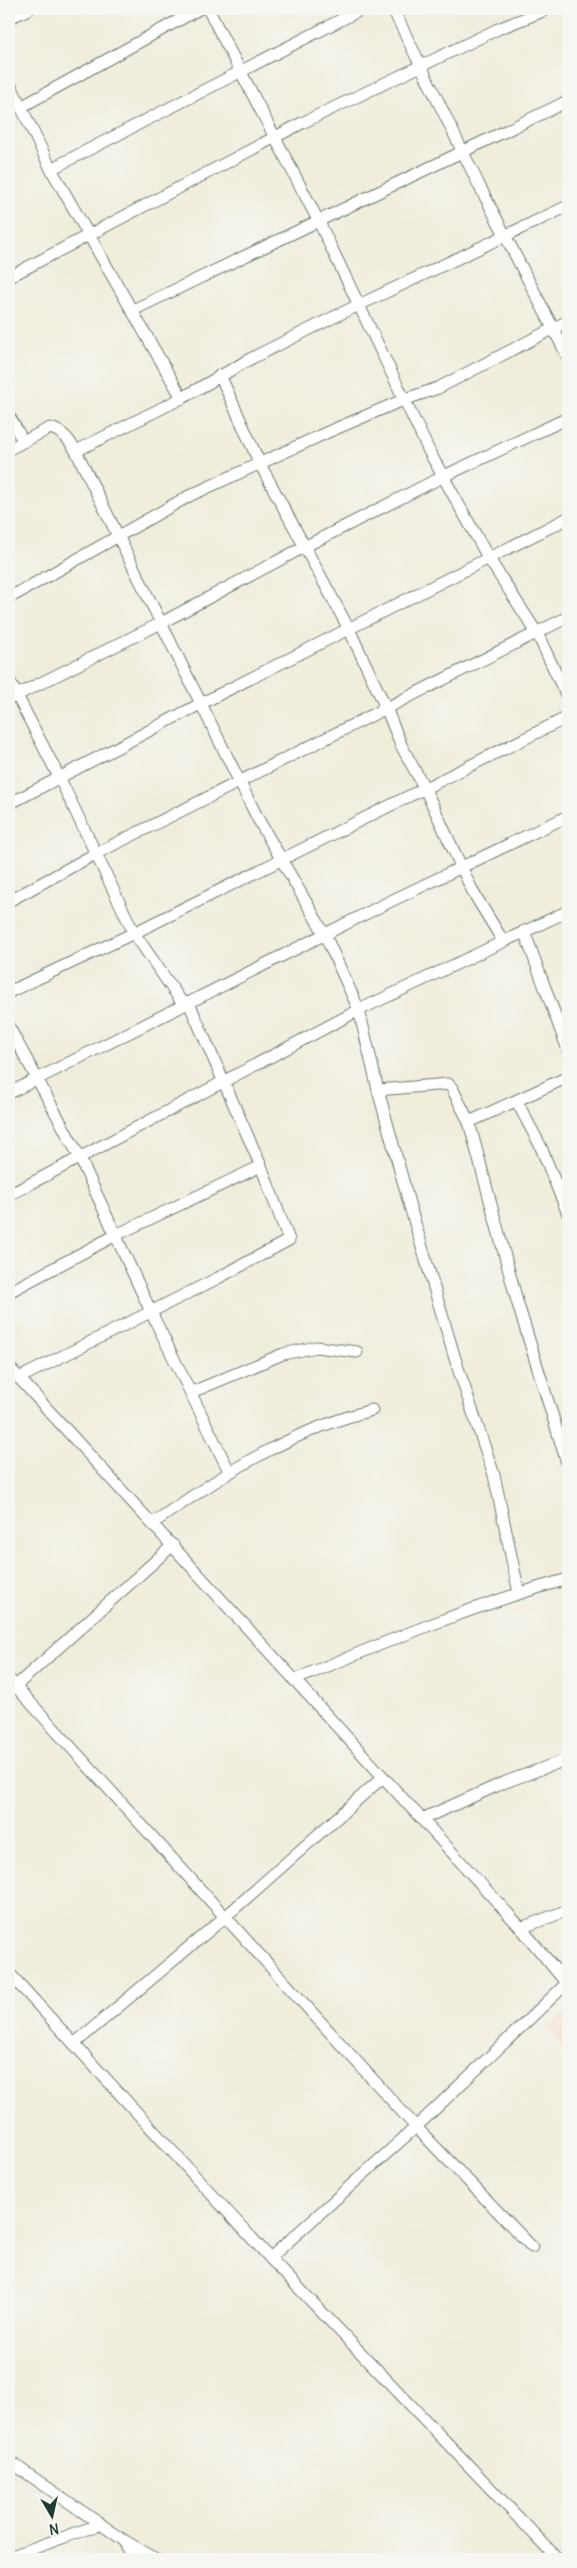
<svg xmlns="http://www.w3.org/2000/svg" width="577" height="2568" font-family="Delius,sans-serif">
  <rect width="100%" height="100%" fill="#f6f6f2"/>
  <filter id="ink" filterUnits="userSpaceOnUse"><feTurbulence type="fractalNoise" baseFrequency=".02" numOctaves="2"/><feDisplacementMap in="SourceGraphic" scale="10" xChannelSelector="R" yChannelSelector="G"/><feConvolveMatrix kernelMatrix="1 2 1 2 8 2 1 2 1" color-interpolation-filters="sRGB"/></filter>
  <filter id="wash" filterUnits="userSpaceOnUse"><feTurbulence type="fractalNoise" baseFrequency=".0096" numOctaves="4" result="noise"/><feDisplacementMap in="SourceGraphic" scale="20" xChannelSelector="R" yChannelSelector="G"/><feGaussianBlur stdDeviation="1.12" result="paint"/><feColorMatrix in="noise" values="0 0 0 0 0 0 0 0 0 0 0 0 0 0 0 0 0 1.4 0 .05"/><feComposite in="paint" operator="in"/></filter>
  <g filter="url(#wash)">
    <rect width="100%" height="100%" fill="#f0eddb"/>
    <polygon fill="#f2d5be" points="568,2009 568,2052 546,2028"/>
  </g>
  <g filter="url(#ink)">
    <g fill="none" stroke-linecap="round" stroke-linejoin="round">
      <g stroke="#687b6e" stroke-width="13">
        <g id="minor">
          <polyline points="208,9 319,222 430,453 489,559 537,633 568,699"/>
          <polyline points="393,9 479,185 568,357"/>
          <polyline points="9,18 29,9"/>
          <polyline points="9,82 51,169 182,398"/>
          <polyline points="21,107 199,9"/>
          <polyline points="51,169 362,9"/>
          <polyline points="9,277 302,123 498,29 548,9"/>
          <polyline points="133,310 568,101"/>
          <polyline points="220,375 260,464 349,629 386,708 402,747 425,789 473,892 503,941"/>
          <polyline points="9,416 23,441"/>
          <path d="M9,449L50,428C64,432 69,440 76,451L258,819L325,935L359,1010L378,1090L409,1203L456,1362L494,1475L519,1593"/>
          <polyline points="76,451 182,398 252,358 342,313 568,206"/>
          <polyline points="9,598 189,496 328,432 403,400 438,388 568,321"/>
          <polyline points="9,680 60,779 134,933 181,1001 189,1003 261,1166 289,1240 218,1278 19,1378"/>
          <polyline points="9,699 161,623 304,547 442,477 568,418"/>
          <polyline points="9,804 206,701 568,518"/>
          <polyline points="9,901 95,854 568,617"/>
          <polyline points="524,931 568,1050"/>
          <polyline points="9,992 134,933 568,717"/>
          <polyline points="9,1027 79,1156 151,1312 229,1471"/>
          <polyline points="378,1090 448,1084 452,1088 469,1122 517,1301 568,1466"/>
          <polyline points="9,1093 389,902 568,816"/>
          <polyline points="517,1102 540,1145 568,1214"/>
          <polyline points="469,1122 568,1077"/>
          <polyline points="9,1195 359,1010 568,911"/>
          <polyline points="9,1292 114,1236 261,1166"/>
          <polyline points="9,1367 521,1928 568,1985"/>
          <polyline points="192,1392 283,1354 316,1347 357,1352"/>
          <path d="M153,1523C224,1474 287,1432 372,1410"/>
          <polyline points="9,1679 416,2127 532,2247"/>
          <path d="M294,1680C385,1642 474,1605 568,1579"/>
          <polyline points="9,1692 173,1545"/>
          <polyline points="422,1819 503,1783 568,1759"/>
          <polyline points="521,1928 568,1910"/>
          <polyline points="9,1973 270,2258 558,2559"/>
          <polyline points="74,2044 225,1917 382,1778"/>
          <polyline points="270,2258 416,2127 567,1983"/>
          <polyline points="9,2461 125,2541 156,2559"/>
          <polyline points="125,2541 131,2559"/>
          <polyline points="9,2557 101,2524"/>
        </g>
      </g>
      <use href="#minor" stroke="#fff" stroke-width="11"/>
    </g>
  </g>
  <rect width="577" height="2568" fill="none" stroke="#f6f6f2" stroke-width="30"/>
  <g transform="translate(52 2516) rotate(171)" stroke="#f6f6f2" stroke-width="4" paint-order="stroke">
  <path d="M0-4L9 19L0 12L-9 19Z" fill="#1f3d34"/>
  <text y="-8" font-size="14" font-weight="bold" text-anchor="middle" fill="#1f3d34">N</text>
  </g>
</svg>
